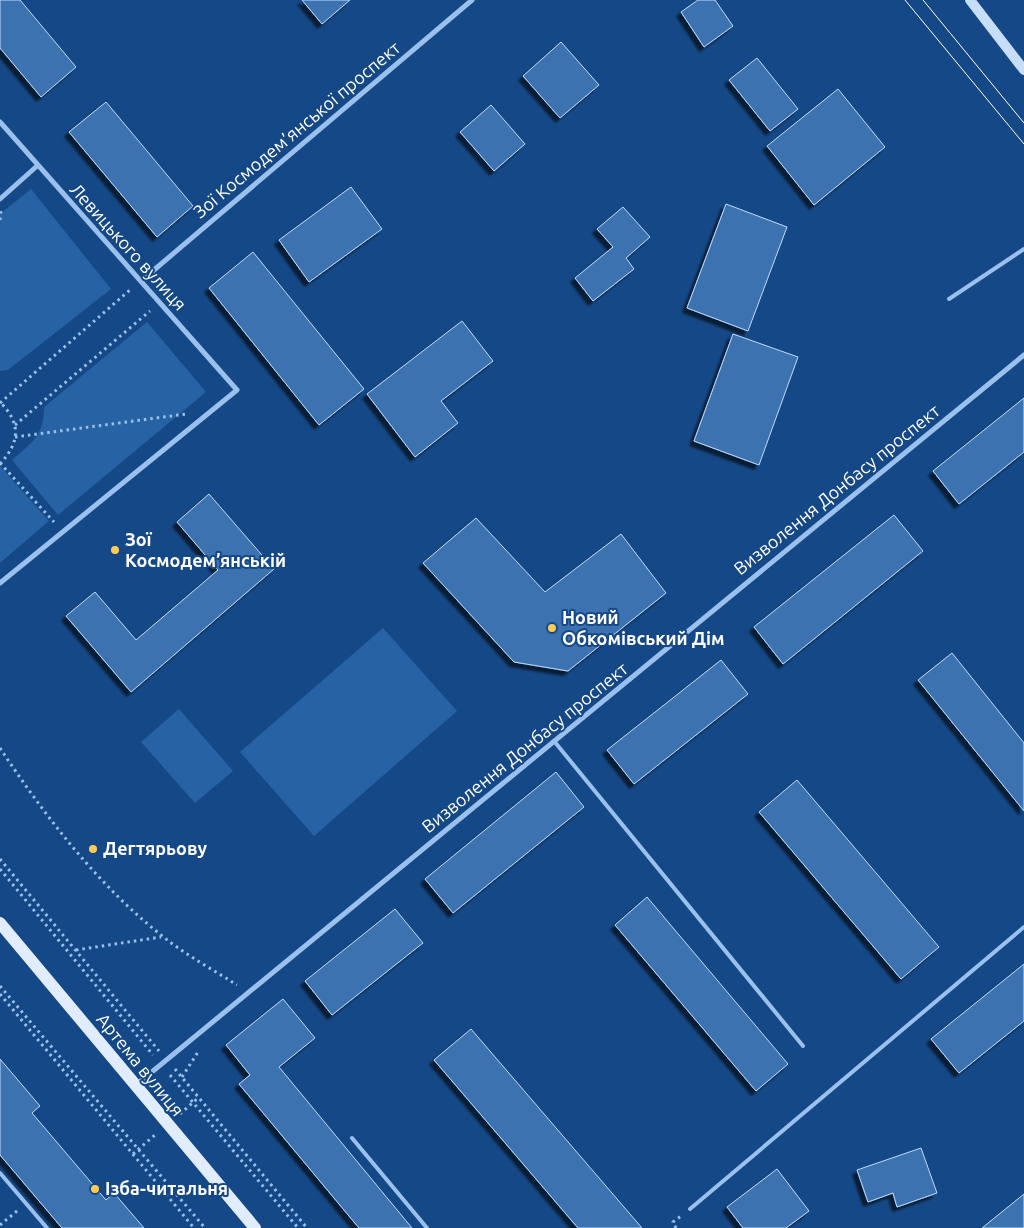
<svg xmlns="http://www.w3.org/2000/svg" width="1024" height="1228" font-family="Ubuntu,sans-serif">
  <defs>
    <filter id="shadow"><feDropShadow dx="-4.5" dy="4.5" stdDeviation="1" flood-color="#0009"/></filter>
  </defs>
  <rect width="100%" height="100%" fill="#154886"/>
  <g fill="#2762a4">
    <polygon points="31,189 111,289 8,370 0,371 0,214"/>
    <path d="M147,322L206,392L58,515L12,460C32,443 44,435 44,407Z"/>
    <polygon points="0,466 49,521 0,563"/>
    <polygon points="383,628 457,711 314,836 240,752"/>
    <polygon points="179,709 233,771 195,803 141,742"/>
  </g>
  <g fill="#3d72b0" stroke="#bfdbfa" filter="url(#shadow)">
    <polygon points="0,0 20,0 76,67 41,97 0,48"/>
    <polygon points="302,0 350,0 322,24"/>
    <polygon points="698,0 715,0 733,26 704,47 681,12"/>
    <polygon points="561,42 599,85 560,118 523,76"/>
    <polygon points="757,58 798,109 770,131 729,80"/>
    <polygon points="838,89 885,147 814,205 767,146"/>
    <polygon points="106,102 193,206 157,237 69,132"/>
    <polygon points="491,105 525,144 494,171 460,132"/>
    <polygon points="351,187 382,229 309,282 279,240"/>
    <polygon points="726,204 787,227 748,331 687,308"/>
    <polygon points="623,207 650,237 626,258 634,269 593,301 575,278 613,247 597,229"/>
    <polygon points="253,252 364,389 319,425 209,288"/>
    <polygon points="462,321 493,361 441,401 458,423 415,457 367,394"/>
    <polygon points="733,334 798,357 759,465 694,441"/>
    <polygon points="1024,398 1024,452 959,504 933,471"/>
    <polygon points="209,494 274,569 131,692 66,616 95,592 136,640 218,570 177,522"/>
    <polygon points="894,515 923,551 783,664 754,627"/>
    <polygon points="476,518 545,592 621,534 666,593 568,671 514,662 423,563"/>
    <polygon points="952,653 1024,743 1024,811 918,680"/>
    <polygon points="721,660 748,694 634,784 607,750"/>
    <polygon points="556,772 584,807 453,913 425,879"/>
    <polygon points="797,780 939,947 901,979 759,812"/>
    <polygon points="647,897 788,1064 756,1091 615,925"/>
    <polygon points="395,909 423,943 332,1015 305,981"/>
    <polygon points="1024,964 1024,1021 959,1073 931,1039"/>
    <polygon points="283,999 315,1038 279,1067 412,1228 359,1228 239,1084 250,1075 226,1045"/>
    <polygon points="471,1029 642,1228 578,1228 434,1060"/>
    <polygon points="0,1059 40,1106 32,1113 106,1200 114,1193 144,1228 62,1228 0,1155"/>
    <polygon points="921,1148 937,1193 897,1207 893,1193 868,1202 857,1170"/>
    <polygon points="777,1169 809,1211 786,1228 743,1228 727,1207"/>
    <polygon points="1024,1194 1024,1228 982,1228"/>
  </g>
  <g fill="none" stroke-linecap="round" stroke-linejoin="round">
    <g stroke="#9ac1ee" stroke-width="3" stroke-dasharray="2.5 4" stroke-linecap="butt">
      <polyline points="0,220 1,210"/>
      <polyline points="0,403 131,289"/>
      <polyline points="15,425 150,311"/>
      <polyline points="15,437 186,414"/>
      <polyline points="0,463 54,522"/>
      <path d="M0,464C20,442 21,424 1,403"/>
      <path d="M0,748C45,816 97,884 161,935C184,954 212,969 237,985"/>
      <polyline points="0,859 159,1051"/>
      <polyline points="0,869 153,1055"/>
      <polyline points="76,950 161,937"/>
      <polyline points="0,986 205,1228"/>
      <polyline points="0,994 194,1228"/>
      <polyline points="175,1069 307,1228"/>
      <polyline points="170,1075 298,1228"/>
      <polyline points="182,1077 198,1052"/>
      <polyline points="180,1114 198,1098"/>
      <polyline points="133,1154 156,1134"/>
      <polyline points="0,1225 17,1211"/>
      <polyline points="676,1228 673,1222 681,1216"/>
    </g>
    <g stroke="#9ac1ee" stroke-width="4">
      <polyline points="949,299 1024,249"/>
      <polyline points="554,741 803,1046"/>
      <polyline points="352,1138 427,1228"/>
      <polyline points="0,1173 47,1228"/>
      <polyline points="690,1209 1024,927"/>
    </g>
    <g stroke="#9ac1ee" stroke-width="5">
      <polyline points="0,122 237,390 0,583"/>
      <polyline points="0,199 37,166"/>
      <polyline points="141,281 472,0"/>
      <polyline points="136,1085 1024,355"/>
    </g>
    <polyline stroke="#c7defa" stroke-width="10" points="970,0 1024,70"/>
    <polyline stroke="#e1edff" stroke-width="12" points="0,923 255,1228"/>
    <g stroke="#fff" stroke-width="1">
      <polyline points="905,0 1024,144"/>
      <polyline points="923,0 1024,123"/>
    </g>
  </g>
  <g fill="#ffcb57" stroke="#154886" stroke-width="2">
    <circle cx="115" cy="550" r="5"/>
    <circle cx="552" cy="628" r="5"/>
    <circle cx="93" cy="849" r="5"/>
    <circle cx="95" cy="1189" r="5"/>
  </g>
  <g text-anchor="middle" stroke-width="4" stroke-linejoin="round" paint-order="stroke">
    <g font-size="18" fill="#fff" stroke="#154886">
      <text transform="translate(297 130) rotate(-40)" y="6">Зої Космодем’янської проспект</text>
      <text transform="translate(128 247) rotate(48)" y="6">Левицького вулиця</text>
      <text transform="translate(837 490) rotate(-39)" y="6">Визволення Донбасу проспект</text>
      <text transform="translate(525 748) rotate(-39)" y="6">Визволення Донбасу проспект</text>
      <text transform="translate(140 1065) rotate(51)" y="6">Артема вулиця</text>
    </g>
    <g font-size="18" font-weight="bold" fill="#fff" stroke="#154886" text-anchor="start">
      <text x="125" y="546">Зої<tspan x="125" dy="21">Космодем’янській</tspan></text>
      <text x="562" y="624">Новий<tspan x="562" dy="21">Обкомівський Дім</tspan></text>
      <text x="103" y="855">Дегтярьову</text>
      <text x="105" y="1195">Ізба-читальня</text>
    </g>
  </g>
</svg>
